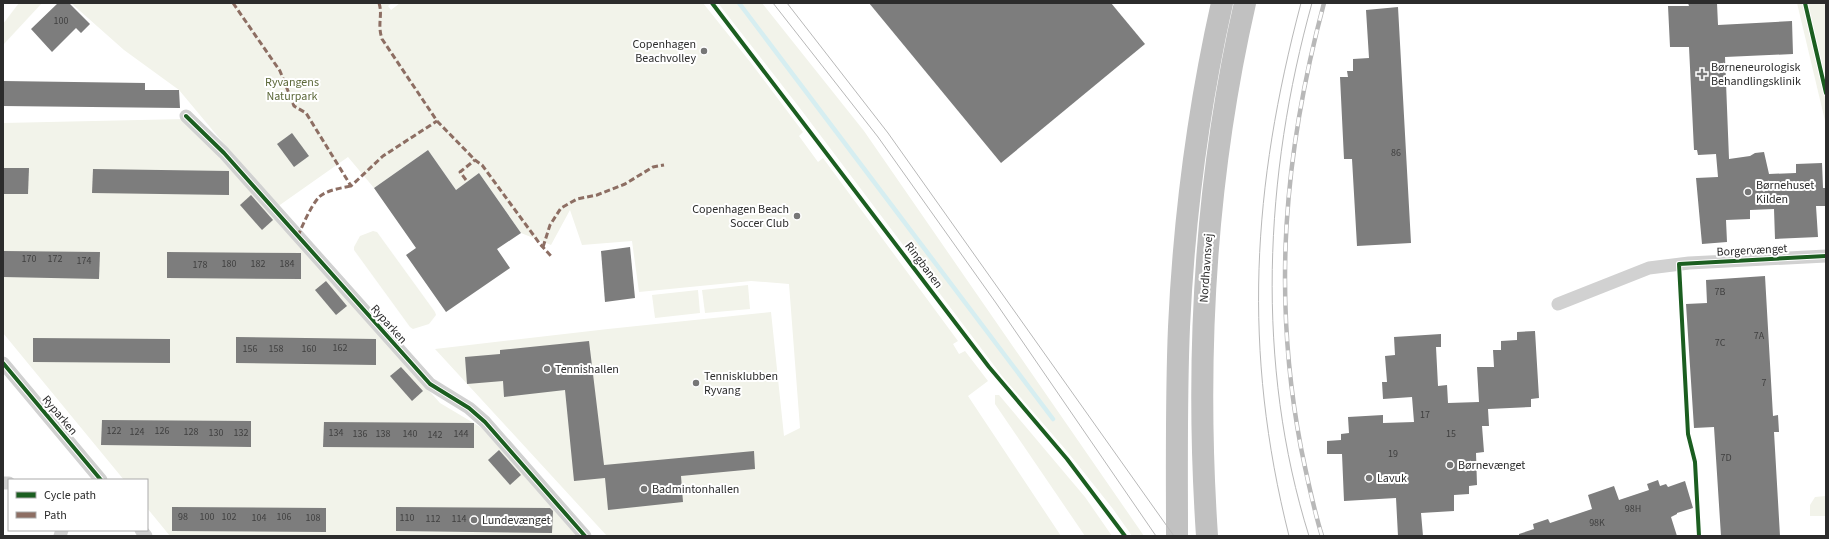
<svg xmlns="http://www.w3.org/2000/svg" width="1829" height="539" font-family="'Source Sans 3',sans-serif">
  <rect width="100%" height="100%" fill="#fff"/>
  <g fill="#f2f3ea">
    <polygon points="19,3 42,3 3,45 3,24"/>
    <polygon points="71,3 392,3 388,6 391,10 400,3 703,3 751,63 803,132 799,136 818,162 823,158 958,341 953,344 959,354 965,351 988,381 968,396 1061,536 607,536 435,349 608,329 771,312 784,436 800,428 789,284 751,281 639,292 632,241 582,245 570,210 551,245 521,233 479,173 456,190 428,150 374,188 348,157 277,207 179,90 124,50"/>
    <polygon points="718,3 762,3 864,131 1144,536 1132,536 1113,509 1066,450 1002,376 799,107"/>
    <polygon points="1797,3 1826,3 1826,125"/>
    <polygon points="185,119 440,403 482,428 577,536 170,536 147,508 147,480 124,480 3,333 3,123"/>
    <polygon points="373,231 377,232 435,312 436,315 429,324 413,329 410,327 354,250 354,247 360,236"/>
    <polygon points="748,285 750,309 705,313 702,290"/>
    <polygon points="698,290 700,313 655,318 652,295"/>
    <polygon points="995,395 999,395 1085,497 1112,536 1085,536 995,404"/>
    <polygon points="1826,496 1826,516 1810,516 1810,505 1815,497"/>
  </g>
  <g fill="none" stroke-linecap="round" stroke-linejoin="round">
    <polyline stroke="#d6eef1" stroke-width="4.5" points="739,3 1053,419"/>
  </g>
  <g fill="#7d7d7d">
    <polygon points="58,3 69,3 90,24 81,33 76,28 52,52 31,29"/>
    <polygon points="869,3 1111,3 1145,44 1001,163"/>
    <polygon points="1688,3 1717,3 1718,25 1792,21 1793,54 1725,57 1729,159 1750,156 1755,153 1764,152 1769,174 1796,173 1796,164 1822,163 1823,188 1826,188 1826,206 1816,206 1818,237 1775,239 1774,209 1750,210 1750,219 1726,220 1727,242 1702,244 1696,178 1718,177 1716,154 1698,155 1697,150 1694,150 1689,47 1670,47 1668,6 1689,6"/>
    <polygon points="1398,7 1411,243 1357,246 1352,159 1344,159 1340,77 1348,77 1347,71 1353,71 1353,59 1369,58 1366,10"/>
    <polygon points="3,81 145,83 145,90 179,90 180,108 3,106"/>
    <polygon points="292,133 309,156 294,167 277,144"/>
    <polygon points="428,150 456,190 479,173 521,233 497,249 510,268 446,312 406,255 416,248 374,188"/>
    <polygon points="3,168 29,168 28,194 3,194"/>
    <polygon points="93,169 229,171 229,195 92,193"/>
    <polygon points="251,195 273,220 262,230 240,205"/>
    <polygon points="630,247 635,298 605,302 601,251"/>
    <polygon points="3,251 100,252 99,279 3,277"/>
    <polygon points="167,252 301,253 301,279 167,278"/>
    <polygon points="1765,276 1773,416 1778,415 1779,432 1774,432 1780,536 1721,536 1714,427 1694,428 1686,304 1707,303 1706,280"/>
    <polygon points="326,281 347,306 336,315 315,290"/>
    <polygon points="1535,331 1539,398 1531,399 1531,407 1488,409 1489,426 1482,426 1484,452 1476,453 1477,485 1469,486 1469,494 1454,495 1454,511 1421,513 1423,536 1398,536 1396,498 1344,501 1342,454 1327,454 1327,441 1341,440 1341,434 1349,433 1348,417 1383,415 1383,423 1414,422 1412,397 1383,399 1382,382 1387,382 1385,356 1395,355 1394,337 1441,334 1441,347 1436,347 1438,386 1447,385 1448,403 1479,402 1477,367 1494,367 1493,350 1501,350 1501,341 1517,340 1517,332"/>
    <polygon points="236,337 376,339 376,365 236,363"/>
    <polygon points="33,338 170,339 170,363 33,362"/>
    <polygon points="589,341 604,465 754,451 755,469 681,476 683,502 608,510 605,478 574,481 565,390 504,397 503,381 467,384 465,357 500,354 500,350"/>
    <polygon points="401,367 423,391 412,401 390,376"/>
    <polygon points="102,420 251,421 251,447 101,445"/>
    <polygon points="324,422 474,423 474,448 323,447"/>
    <polygon points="499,450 521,475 510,485 488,460"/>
    <polygon points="1658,480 1660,486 1666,484 1668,487 1685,481 1693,508 1677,513 1677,514 1671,517 1677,536 1519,536 1519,534 1534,529 1533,524 1548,519 1550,523 1592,509 1588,495 1614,486 1619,500 1649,490 1647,484"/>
    <polygon points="172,507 326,508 326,532 172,531"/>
    <polygon points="396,507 550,508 553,511 552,533 396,531"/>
  </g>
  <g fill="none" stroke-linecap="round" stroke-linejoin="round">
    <g stroke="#d1d1d1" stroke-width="13">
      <polyline points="186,116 224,153 430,384 469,408 485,422 585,536"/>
      <polyline points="1558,304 1649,268 1689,263 1826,256"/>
      <polyline points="3,363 101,480"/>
      <polyline points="3,483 9,483"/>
      <polyline points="141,530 146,536"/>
      <polyline points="60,536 62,530"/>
    </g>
    <g stroke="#c1c1c1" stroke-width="22">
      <path d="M1177,536C1177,466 1176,397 1179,327C1184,218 1198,110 1222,3"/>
      <path d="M1207,536C1195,357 1205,178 1245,3"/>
    </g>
    <g stroke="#b8b8b8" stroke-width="1">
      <polyline points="773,3 878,137 996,303 1156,536"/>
      <polyline points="787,3 888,133 1174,536"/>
      <path d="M1289,536C1242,349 1252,188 1301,3"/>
      <path d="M1309,536C1255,364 1264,175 1312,3"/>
    </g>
    <g stroke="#b8b8b8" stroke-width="4.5">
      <path id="rail" d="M1322,536C1313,507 1307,477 1301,448C1272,295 1284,153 1324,3"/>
    </g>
    <use href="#rail" stroke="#fff" stroke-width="3" stroke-dasharray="9" stroke-linecap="butt"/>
    <g stroke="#8d6e63" stroke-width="3" stroke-dasharray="6 3" stroke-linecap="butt">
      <polyline points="233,3 280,71 294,106 306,113 351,186 383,156 437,121"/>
      <path d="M379,3C383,16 377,23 382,39L437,121L475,160L482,165L540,244L551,256"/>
      <polyline points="466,180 460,172 475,160"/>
      <path d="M298,236C303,224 311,206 319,197C327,190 341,188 351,186"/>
      <polyline points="543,247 550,225 561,208 577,199 597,195 625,184 653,167 664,165"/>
    </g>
    <g stroke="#fff" stroke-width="6">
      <g id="cycleway">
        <polyline points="712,3 989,367 1067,459 1125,536"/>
        <polyline points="1805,3 1826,93"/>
        <polyline points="186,116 224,153 430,384 469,408 485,422 585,536"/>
        <polyline points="3,363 101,480"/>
        <polyline points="1699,536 1695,462 1688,434 1679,264 1826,256"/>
      </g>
    </g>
    <use href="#cycleway" stroke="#1b5e20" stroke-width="4"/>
  </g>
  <g fill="#767676" stroke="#fff" stroke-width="1.5">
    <circle cx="704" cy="51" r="4"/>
    <path d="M1700 68h4v4h4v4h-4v4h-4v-4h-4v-4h4z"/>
    <circle cx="1748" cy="192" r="4"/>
    <circle cx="797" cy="216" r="4"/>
    <circle cx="547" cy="369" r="4"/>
    <circle cx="696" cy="383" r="4"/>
    <circle cx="1450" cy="465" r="4"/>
    <circle cx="1369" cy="478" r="4"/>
    <circle cx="644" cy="489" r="4"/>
    <circle cx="474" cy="520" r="4"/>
  </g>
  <g text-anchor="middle" stroke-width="4" stroke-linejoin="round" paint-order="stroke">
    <g font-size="10" fill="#404040">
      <text x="61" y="24">100</text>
      <text x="1396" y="156">86</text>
      <text x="29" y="262">170</text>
      <text x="55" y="262">172</text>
      <text x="84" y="264">174</text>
      <text x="229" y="267">180</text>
      <text x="258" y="267">182</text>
      <text x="287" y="267">184</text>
      <text x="200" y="268">178</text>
      <text x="1720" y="295">7B</text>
      <text x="1759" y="339">7A</text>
      <text x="1720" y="346">7C</text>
      <text x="340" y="351">162</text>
      <text x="250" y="352">156</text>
      <text x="276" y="352">158</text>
      <text x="309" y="352">160</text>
      <text x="1764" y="386">7</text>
      <text x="1425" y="418">17</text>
      <text x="114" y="434">122</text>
      <text x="162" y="434">126</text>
      <text x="137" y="435">124</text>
      <text x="191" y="435">128</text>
      <text x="216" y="436">130</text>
      <text x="241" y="436">132</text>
      <text x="336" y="436">134</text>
      <text x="360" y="437">136</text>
      <text x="383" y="437">138</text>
      <text x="410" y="437">140</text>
      <text x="461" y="437">144</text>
      <text x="1451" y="437">15</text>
      <text x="435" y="438">142</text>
      <text x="1393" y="457">19</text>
      <text x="1726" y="461">7D</text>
      <text x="1633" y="512">98H</text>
      <text x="183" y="520">98</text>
      <text x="207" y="520">100</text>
      <text x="229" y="520">102</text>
      <text x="284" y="520">106</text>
      <text x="259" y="521">104</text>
      <text x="313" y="521">108</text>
      <text x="407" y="521">110</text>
      <text x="433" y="522">112</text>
      <text x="459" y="522">114</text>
      <text x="1597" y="526">98K</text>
    </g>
    <g font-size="12" fill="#2c2c2c" stroke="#fff" text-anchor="start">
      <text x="696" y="48" text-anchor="end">Copenhagen<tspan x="696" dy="14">Beachvolley</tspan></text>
      <text x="1711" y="71">Børneneurologisk<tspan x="1711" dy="14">Behandlingsklinik</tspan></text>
      <text x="1756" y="189">Børnehuset<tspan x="1756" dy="14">Kilden</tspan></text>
      <text x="789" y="213" text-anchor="end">Copenhagen Beach<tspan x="789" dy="14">Soccer Club</tspan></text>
      <text x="555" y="373">Tennishallen</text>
      <text x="704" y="380">Tennisklubben<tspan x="704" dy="14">Ryvang</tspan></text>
      <text x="1458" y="469">Børnevænget</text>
      <text x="1377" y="482">Lavuk</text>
      <text x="652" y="493">Badmintonhallen</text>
      <text x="482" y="524">Lundevænget</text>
    </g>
    <g font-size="12" fill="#5c6839" stroke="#fff">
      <text x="292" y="86">Ryvangens<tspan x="292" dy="14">Naturpark</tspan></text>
    </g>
    <g font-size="12" fill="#2c2c2c" stroke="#fff">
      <text transform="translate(1752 250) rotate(-3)" y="4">Borgervænget</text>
      <text transform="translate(924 265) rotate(53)" y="4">Ringbanen</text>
      <text transform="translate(1206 268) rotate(-86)" y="4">Nordhavnsvej</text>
      <text transform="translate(389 324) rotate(48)" y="4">Ryparken</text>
      <text transform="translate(60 415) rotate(50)" y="4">Ryparken</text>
    </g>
  </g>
  <rect width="1829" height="539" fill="none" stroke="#2c2c2c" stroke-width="8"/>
  <rect x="8" y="479" width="140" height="52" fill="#ffffff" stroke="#ababab"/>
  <rect x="16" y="492" width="20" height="6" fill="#1b5e20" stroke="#ababab"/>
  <text x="44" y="499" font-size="12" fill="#2c2c2c">Cycle path</text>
  <rect x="16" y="512" width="20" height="6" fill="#8d6e63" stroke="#ababab"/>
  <text x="44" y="519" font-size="12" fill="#2c2c2c">Path</text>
</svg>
